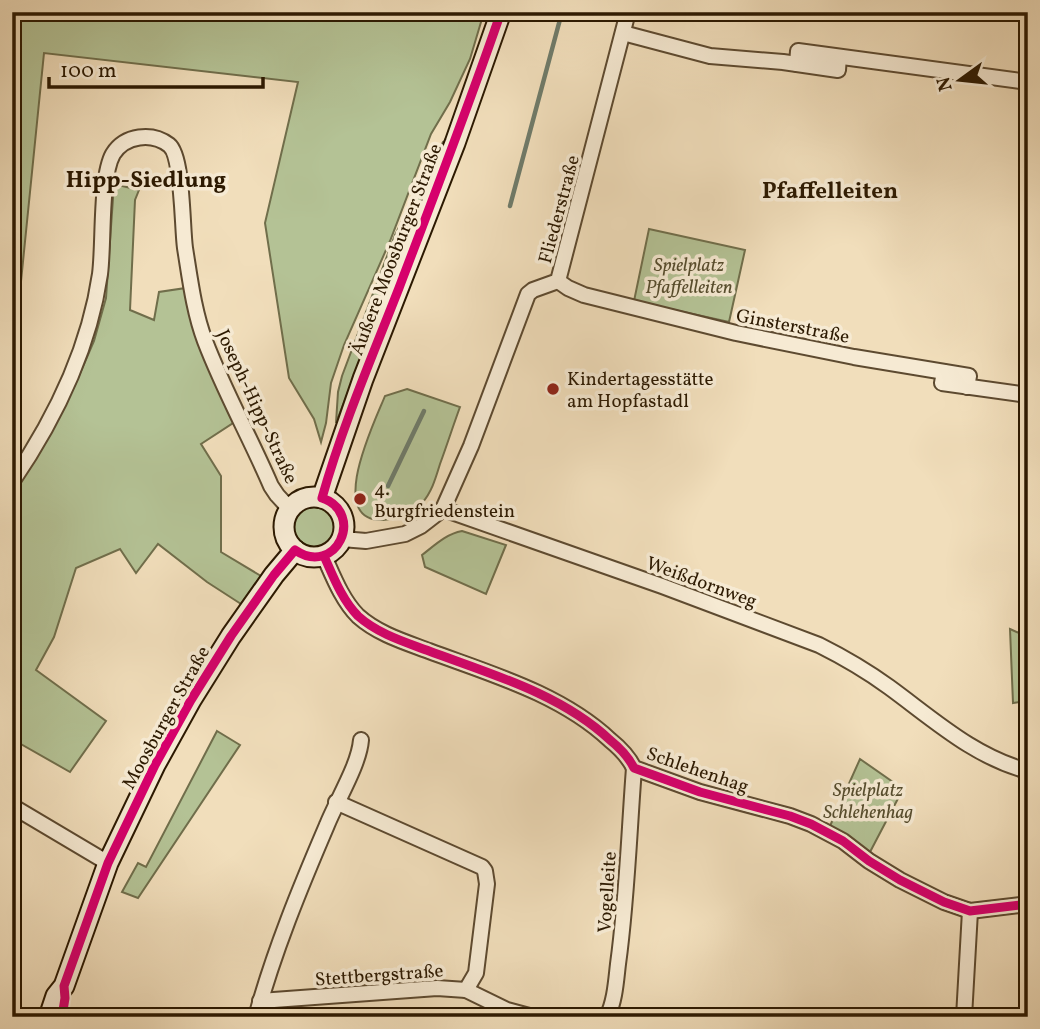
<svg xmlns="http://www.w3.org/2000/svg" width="1040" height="1029" font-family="Vollkorn,serif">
  <rect width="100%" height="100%" fill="#f1debb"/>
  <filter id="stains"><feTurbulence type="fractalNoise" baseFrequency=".00286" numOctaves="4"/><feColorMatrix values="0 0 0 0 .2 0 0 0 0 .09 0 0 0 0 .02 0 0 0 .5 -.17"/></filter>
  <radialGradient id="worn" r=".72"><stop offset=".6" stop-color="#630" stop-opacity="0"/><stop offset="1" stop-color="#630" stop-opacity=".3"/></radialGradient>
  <g fill="#b4c295" stroke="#706e4b" stroke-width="2">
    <polygon points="12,12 484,12 470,59 450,102 431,134 390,241 344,345 331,383 326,423 321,442 314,419 289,378 265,223 298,82 44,53 17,321 12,338"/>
    <polygon points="454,137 355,374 336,423 338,392 342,376 395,235 443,142"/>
    <polygon points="114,184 139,190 135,200 130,310 154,320 159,292 186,288 197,338 233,423 201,444 221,476 221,552 261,576 241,604 207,582 158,544 136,573 120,549 76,568 54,637 36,670 106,721 70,772 12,739 12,487 36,453 75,385 94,341 106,298"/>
    <polygon points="649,229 745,250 729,322 634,301"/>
    <path d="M407,389L460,407C453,426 447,445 440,464C436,477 432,492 422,503C413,513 397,519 383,520C325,522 375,421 385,396Z"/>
    <circle cx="314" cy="527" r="23"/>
    <path d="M462,531L506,545L486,594L425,567L422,555C435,545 446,534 462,531Z"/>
    <polygon points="1010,629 1028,637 1028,701 1013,703"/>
    <polygon points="217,731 240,745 138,898 122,892 138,863 146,867"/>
    <polygon points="860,759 903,789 870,852 830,826"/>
  </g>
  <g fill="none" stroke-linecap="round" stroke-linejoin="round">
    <g stroke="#6f7b6a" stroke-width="4.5">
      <polyline points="510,206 562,12"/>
      <polyline points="388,486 424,411"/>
    </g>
    <g stroke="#5d4a30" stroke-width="18">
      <g id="street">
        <polyline points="623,33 710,56 783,62 838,70 839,57"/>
        <polyline points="797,64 798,51 1028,82"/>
        <polyline points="558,281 568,288 584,295 736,333 854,357 969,376 967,387"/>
        <polyline points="944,372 942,383 1028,395"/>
        <path d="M12,482C55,419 89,350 100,274C104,244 100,177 113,154C125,135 152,132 169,145C183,156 182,227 185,248C190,279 194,312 205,341C224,391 250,437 271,486L277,495L290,509"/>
        <path d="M443,509L662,586L819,645C843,657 867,671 889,687C933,719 974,757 1028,771"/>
        <polyline points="342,539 366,541 405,534 421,526 443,509 471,446 528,294 533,290 558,281 628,12"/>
        <path d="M324,556C333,576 342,600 358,616C378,634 405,642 429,651C491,674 561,694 610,740C620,748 628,756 634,768L700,792L790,816L811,824L843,841L869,861L900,880L944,902L970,911L1028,904"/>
        <polyline points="12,806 108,863"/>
        <polyline points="466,990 507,1010 533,1017"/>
        <polyline points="260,1001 437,988 466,990 476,973 487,884 485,871 482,867 336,802"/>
        <path d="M256,1017C274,951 300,888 327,825C337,800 359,765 361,740"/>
        <path d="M607,1017C615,1001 616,981 618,964C627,899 629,833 634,768"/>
        <polyline points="964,1017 970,911"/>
      </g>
    </g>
    <g stroke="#2c1901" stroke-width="23">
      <g id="secondary">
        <circle cx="314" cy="527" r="30"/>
        <polyline points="322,498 363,379 455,143 501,12"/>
        <polyline points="49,1017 56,996 64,986 108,863 155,765 191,700 231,636 274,575 295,550"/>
      </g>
    </g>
    <use href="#street" stroke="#f6ead3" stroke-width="14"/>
    <use href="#secondary" stroke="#f6ead3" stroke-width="19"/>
    <g stroke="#f6ead3" stroke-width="13">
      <g id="cycleway">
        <path d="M324,556C333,576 342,600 358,616C378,634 405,642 429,651C491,674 561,694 610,740C620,748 628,756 634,768L700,792L790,816L811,824L843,841L869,861L900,880L944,902L970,911L1028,904"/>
        <path d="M62,1017L65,998L64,986L108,863L155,765L191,700L231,636L274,575L295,550C336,578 366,513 322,498C342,427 372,357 399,288C434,196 469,105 501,12"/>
      </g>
    </g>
    <use href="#cycleway" stroke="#d6006c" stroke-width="9"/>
  </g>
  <g fill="#8f2418" stroke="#f6ead3" stroke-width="2.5">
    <circle cx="553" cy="389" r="7"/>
    <circle cx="360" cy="499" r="7"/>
  </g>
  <g text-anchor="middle" stroke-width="7" stroke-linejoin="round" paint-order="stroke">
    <g font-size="19" fill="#2c1901" stroke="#f6ead3">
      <text transform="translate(558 209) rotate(-75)" y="7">Fliederstraße</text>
      <text transform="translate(395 249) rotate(-69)" y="7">Äußere Moosburger Straße</text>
      <text transform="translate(793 325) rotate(11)" y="7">Ginsterstraße</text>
      <text transform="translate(258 406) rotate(65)" y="7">Joseph-Hipp-Straße</text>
      <text transform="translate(702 581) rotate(20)" y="7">Weißdornweg</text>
      <text transform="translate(165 717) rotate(-61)" y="7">Moosburger Straße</text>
      <text transform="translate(698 769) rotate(19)" y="7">Schlehenhag</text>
      <text transform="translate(606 892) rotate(-86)" y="7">Vogelleite</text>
      <text transform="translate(379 974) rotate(-4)" y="7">Stettbergstraße</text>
    </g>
    <g font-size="19" font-style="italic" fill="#554c2d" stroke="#f6ead3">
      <text x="689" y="271">Spielplatz<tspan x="689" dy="22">Pfaffelleiten</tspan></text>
      <text x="868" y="796">Spielplatz<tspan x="868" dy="22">Schlehenhag</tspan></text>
    </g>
    <g font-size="19" fill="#2c1901" stroke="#f6ead3" text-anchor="start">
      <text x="567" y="385">Kindertagesstätte<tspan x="567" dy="22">am Hopfastadl</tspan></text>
      <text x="374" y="495">4.<tspan x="374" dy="22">Burgfriedenstein</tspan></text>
    </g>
    <g font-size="23" font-weight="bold" fill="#2c1901" stroke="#f6ead3">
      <text x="146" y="187">Hipp-Siedlung</text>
      <text x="830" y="198">Pfaffelleiten</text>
    </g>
  </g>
  <rect width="1040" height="1029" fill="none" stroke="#f1debb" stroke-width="42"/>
  <rect x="14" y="14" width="1012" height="1001" fill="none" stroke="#2c1901" stroke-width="3.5"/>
  <rect x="21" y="21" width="998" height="987" fill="none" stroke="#2c1901" stroke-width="2"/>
  <g transform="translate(960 80) rotate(255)" stroke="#f6ead3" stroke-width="5" paint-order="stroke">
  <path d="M0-5L12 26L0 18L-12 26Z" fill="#2c1901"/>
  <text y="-10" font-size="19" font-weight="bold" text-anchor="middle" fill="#2c1901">N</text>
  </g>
  <path d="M49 77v10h214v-10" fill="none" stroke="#2c1901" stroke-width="3.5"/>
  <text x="60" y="77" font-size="21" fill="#2c1901" stroke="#f6ead3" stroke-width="5" paint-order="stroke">100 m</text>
  <rect width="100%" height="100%" filter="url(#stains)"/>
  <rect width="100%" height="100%" fill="url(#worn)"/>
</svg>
